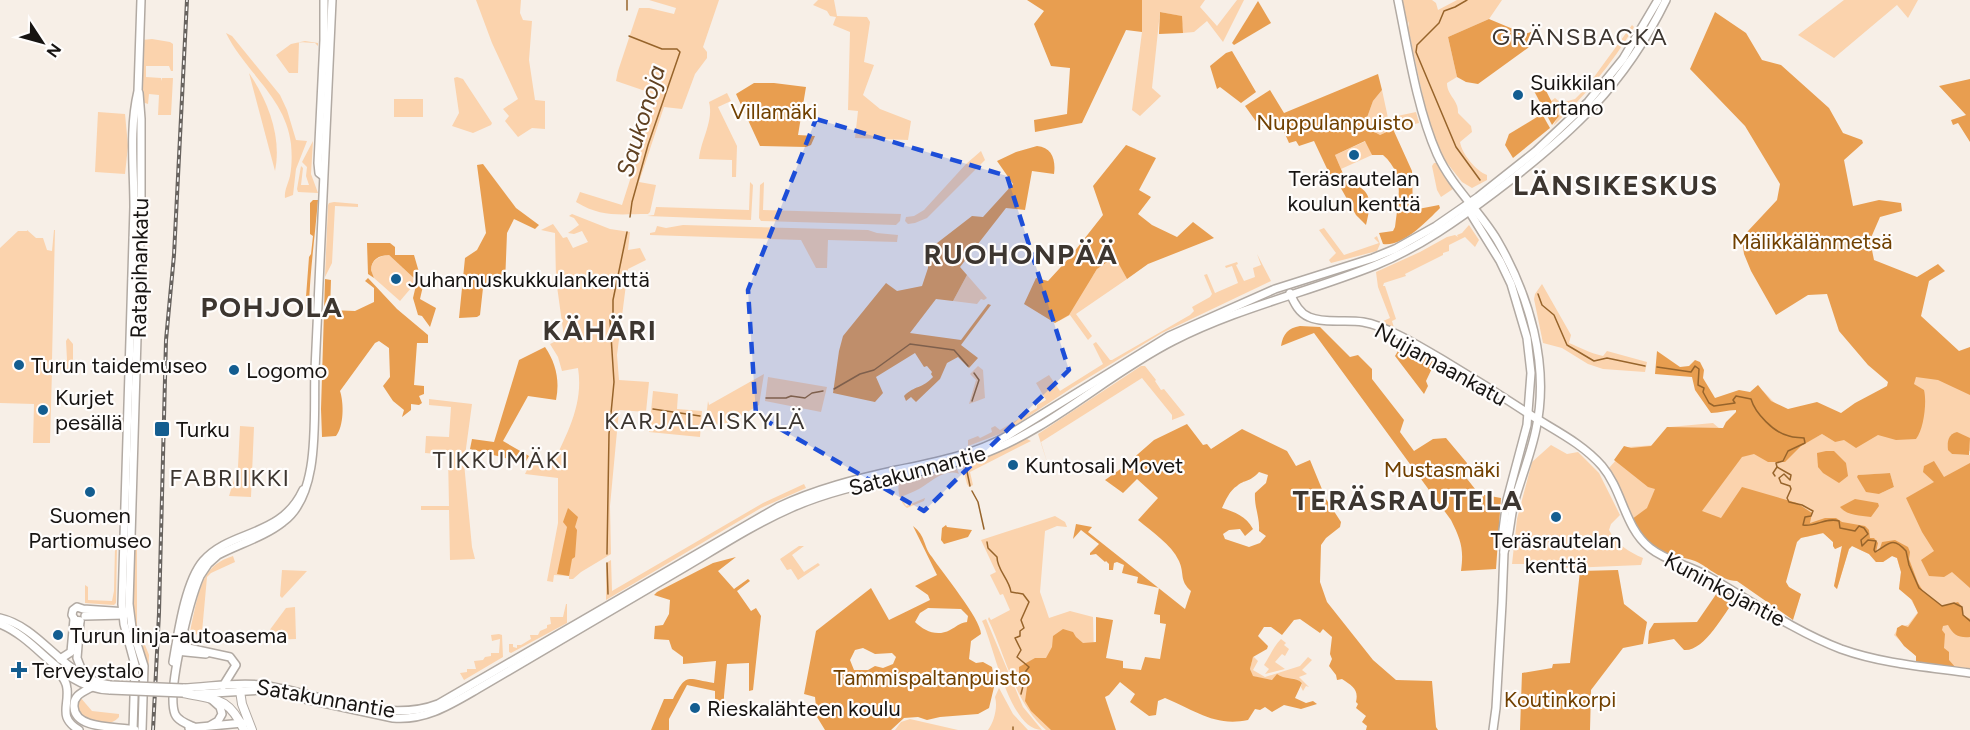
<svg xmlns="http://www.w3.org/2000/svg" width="1970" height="730" font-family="Figtree,sans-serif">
  <rect width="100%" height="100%" fill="#f7efe7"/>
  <g fill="#fbd3ad" fill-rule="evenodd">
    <polygon points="476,0 521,0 520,13 523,20 532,21 529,60 535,100 545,101 545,129 532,128 518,137 505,121 509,116 503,109 518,99 492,43"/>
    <path d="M649,0H719L703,47L707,52V58L695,74L682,109L664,107L639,182L656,185L650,212L648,214C620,214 602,218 576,202L580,192L622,205L657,95L616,81L618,71L639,8H649L674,14L676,8Z"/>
    <polygon points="818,0 834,0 837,16 867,17 870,22 864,62 874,65 863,95 880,109 911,121 908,140 855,138 858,111 848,110 850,32 833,25 836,17 830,16 827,11 813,5"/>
    <polygon points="1142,0 1205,0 1200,7 1217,26 1237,0 1244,0 1223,42 1207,21 1194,32 1183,33 1181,16 1160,12 1152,88 1161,96 1140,116 1132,110 1142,32"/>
    <path d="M1402,0H1432L1436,3L1438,10L1457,0H1502L1489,19L1448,37L1457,77L1447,83C1447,96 1459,100 1458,113L1471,126L1472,132L1460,142C1462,154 1476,171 1487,175V180L1472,188L1462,182L1440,154L1429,125L1408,28L1409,21L1407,25Z"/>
    <polygon points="1844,0 1918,0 1908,18 1897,5 1834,58 1798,35"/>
    <path d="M1632,25L1634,27C1612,64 1584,97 1553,126L1559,115L1551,101L1555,98L1561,103L1575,99L1586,88Z"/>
    <path d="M226,33L232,36L280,95L287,110L296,140L307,141L296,169L293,195L285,198C284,191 288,184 290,176C292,165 292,155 291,144C286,98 245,72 226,33Z"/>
    <polygon points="152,39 170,42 173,44 173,71 171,71 169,66 146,66 146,77 161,78 162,81 162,78 173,78 171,115 158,115 159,95 149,94 148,104 142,102 142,40"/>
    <polygon points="305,41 318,43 318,46 315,43 299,42 298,73 289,73 276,55 291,44"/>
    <path d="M249,73C268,101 282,137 275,171Z"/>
    <polygon points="457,77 463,79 492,123 491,125 473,133 452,126 459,113 454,78"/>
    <polygon points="1382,90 1388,118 1416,112 1419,123 1393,129 1380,135 1364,126 1373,101"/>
    <path d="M727,93L731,101L718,107L737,146L736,177H732V160L699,159C701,139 714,121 709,102Z"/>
    <rect x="394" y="99" width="29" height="18"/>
    <polygon points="98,112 125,114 128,146 125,174 95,172"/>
    <polygon points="313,141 311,174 318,193 298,192 297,189 301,166 303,168 301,185 309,185 306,176 307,167 302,162"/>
    <polygon points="1366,141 1372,155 1341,169 1335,155"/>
    <polygon points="1126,145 1136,149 1135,169 1092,277 1097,269 1116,257 1127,279 1076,314 1092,336 1088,340 1070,315 1059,321 1061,311 1120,184"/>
    <polygon points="981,151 985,160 927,218 915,223 908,224 905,221 906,217 914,216 924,210 966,164"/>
    <polygon points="1434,163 1437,163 1453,189 1441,197 1437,190 1432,166"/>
    <polygon points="750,182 753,185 751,220 647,216 654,215 656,207 749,210"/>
    <polygon points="764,182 763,210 901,214 900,221 896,225 761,221 759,218 760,185"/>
    <polygon points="334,202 358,204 358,207 335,206 332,263 325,277 328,205 329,203"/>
    <path d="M1842,213L1906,312L1940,349L1970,356V451L1949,450L1952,454L1970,455V670L1916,661V656L1894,635C1899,627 1899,626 1908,625L1918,612L1910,598L1899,589L1901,572L1897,558L1892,556L1883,562H1876L1869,554L1852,546L1849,549L1837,589L1834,586L1842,546L1835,549L1833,546V542L1824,533L1806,537L1797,534L1784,578L1788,587L1801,594L1797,606L1649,512L1653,494L1648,508L1632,519L1608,469L1628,447L1656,445L1670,427L1713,423L1720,429L1724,428C1728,421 1734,417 1739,410C1747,401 1748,388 1763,391L1811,440L1822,434L1835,442L1903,378ZM1890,473L1894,487L1879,494L1859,475Z"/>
    <path d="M572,214L610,229L630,232L628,250L640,248L646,260L628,269L617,355L619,380L649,382L646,412L619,410L610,506L611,554L581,572L573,579H569V576L554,575L553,582L547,581L558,523V478L525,474L533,458L551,468C566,435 584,405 578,368L562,371L558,357L550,344L564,337L556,279L555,233L541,230L553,224L563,238L567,237L573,248L588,242L582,231L574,234L568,233L579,225L574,218L569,216Z"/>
    <polygon points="683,225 868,230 877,233 898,235 897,242 828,240 827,268 816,268 801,240 650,235 650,233 655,232 657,226 666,228"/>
    <polygon points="1469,225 1479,240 1475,247 1465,237 1449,245 1449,251 1443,253 1443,255 1405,274 1406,276 1384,283 1383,286 1385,286 1396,319 1392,321 1395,331 1389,328 1389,326 1381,322 1390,318 1378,287 1376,272 1420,252 1447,237 1455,235 1458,237 1457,235 1462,233"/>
    <polygon points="1324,228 1344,255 1379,243 1374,238 1377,236 1380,244 1377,251 1331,263 1329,260 1336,253 1319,230"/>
    <polygon points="27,230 36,238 43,238 47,250 52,251 54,230 55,230 52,360 67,360 66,341 68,338 73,344 73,360 81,361 81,363 77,363 76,370 52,370 50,443 33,443 34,404 0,403 0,248 18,231 27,231"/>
    <polygon points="1257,254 1271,281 1162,333 1073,387 1005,432 968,446 968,440 978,436 980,438 992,432 991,428 995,426 1000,430 1037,408 1037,405 1046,400 1036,383 1049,375 1060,391 1103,364 1093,344 1096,342 1110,360 1112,360 1190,315 1194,311 1192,307 1210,297 1212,294 1204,275 1207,274 1215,293 1238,283 1232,266 1226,268 1225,266 1237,262 1238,264 1236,265 1244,281 1255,277 1253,268 1261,265"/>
    <path d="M386,255H389L417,281L400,301L374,278L371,270C371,261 378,257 386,255Z"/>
    <polygon points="967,275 987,298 984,300 981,299 977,304 953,301"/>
    <path d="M1542,284L1571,335L1569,343C1581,348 1590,353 1603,356L1607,351L1647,362L1645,372L1603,369L1588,364L1562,348L1543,343L1534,299L1535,294Z"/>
    <polygon points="978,366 983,370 985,398 969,404 976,380 970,374"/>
    <polygon points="1141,366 1145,366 1156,380 1155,381 1161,390 1164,389 1185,415 1172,420 1172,415 1142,378 1041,442 1048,465 1038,434"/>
    <polygon points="764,374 759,405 731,422 705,427 708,401 709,405"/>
    <polygon points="768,377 827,387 821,412 765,401"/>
    <polygon points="653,391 678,394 677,409 702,411 700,437 649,432"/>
    <polygon points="429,399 472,404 464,463 472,547 475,559 450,560 449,510 421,510 421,506 449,506 448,455 425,453 426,436 449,437 451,407 429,405"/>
    <polygon points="240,426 254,427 251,497 229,496 238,467"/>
    <polygon points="1025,438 1031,441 1036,454 1031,441 970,472 973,485 969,487 967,484 962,465 931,473 1008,447"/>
    <path d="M1551,445L1567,454L1578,452L1599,473L1620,515L1611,524L1609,530C1616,544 1629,552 1643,558L1641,565L1569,568L1546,566L1545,564H1512L1517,519L1532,462Z"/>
    <path d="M957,469L959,474C945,468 932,481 919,489C914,492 907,494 901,497L906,506L925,498L924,501L907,508C900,503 897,491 899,482Z"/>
    <polygon points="804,484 806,488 761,508 606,600 606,563 611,560 612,591 763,503"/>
    <path d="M1055,516L1065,522L1067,527L1057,526L1045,531L1040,592L1049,618L1070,611L1093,617L1094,657L1109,730H1046C1014,702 1006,656 988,619L989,617L991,620L1010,610L1003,594L1000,595L990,575L996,572L981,540Z"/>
    <polygon points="88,544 117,544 116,603 114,605 85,603 85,585 88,587 88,600 112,601 114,591 115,547 88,546"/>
    <polygon points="133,545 137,548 137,625 149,655 148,679 146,679 145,657 135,630 131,602 134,586"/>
    <polygon points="799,546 804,546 792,555 804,572 818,563 820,565 798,580 791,569 787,570 780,559"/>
    <path d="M233,556L235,562L211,573L207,577L202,632L190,637C190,628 193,618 195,608C201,583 206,564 233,556Z"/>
    <polygon points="282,570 307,571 282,598 280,596"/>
    <polygon points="566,604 567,604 567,623 511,653 509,652 509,644 513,644 513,647 517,648 517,645 521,645 531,639 530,635 538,635 540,631 547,628 547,625 551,624 550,617 563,617"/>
    <polygon points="295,607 296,639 271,640 266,635 286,608"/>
    <path d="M986,619L1023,707L1042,730C1009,730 994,645 982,621Z"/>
    <polygon points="499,634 502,635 503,657 464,680 460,673 467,672 467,669 476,669 474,661 483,660 485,657 491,656 491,653 499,653 500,639 492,641 491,635"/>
    <path d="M1281,639L1286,643L1284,645L1289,649L1285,656L1282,654L1275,662L1285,669L1265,674L1269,669L1264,665C1270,656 1273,647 1281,639Z"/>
    <path d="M1253,656L1258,661L1253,670L1265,677L1300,666L1308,657L1312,660L1302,670L1307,674L1299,677L1309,687L1306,686L1303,691L1301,687L1302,683C1292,675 1283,679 1273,680C1266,680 1258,677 1252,676L1250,669Z"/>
    <path d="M999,688L1013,714L1028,730H988C994,722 998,707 995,697Z"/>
    <path d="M80,697L92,711L119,714V717C109,728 95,723 83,719L77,710Z"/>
    <polygon points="910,719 958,730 895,730 901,722"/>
  </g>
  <g fill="#e89e50" fill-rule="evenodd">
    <polygon points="1027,0 1142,0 1142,32 1126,30 1082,123 1035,132 1034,120 1067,114 1070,68 1051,66 1034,24 1044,11"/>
    <polygon points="1258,1 1271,23 1234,45 1232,43"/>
    <polygon points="1160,12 1182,16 1183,33 1159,34"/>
    <path d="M1715,12L1746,33L1762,60L1781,65L1829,108L1843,133L1862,140L1863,143L1844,160L1853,206L1879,200L1901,203L1902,211L1880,217L1870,240L1874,260L1917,277L1938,264L1945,271L1929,281L1921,316L1959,351L1970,347V395L1938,380L1916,377L1914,384L1924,390C1927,402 1924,429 1916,439L1896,440L1878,435L1856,448L1844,440L1835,442L1822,434L1801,446L1785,462H1768L1754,454L1742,457L1702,511L1721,518L1742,487L1797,503L1812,513L1810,523L1825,518H1836L1842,522L1865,526L1869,530L1870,538H1874L1878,543L1876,552L1879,551L1882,542L1895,540L1908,547L1910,552L1909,559L1918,583L1923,591L1942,606L1958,602L1962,607L1963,615L1970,619V637C1959,638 1953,635 1948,625L1943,626L1942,630L1945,634L1944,648L1949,652V660L1956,668L1920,664L1916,661V656L1904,646L1896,635L1897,628L1902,625L1908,627L1918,613L1912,600L1899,589L1901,572L1897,558L1892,556L1883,562H1876L1869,554L1852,546L1849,549L1837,589L1834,586L1842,546L1835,549L1833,546V542L1823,533L1801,538L1797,542L1786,582L1789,587L1801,594L1793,620L1737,581C1720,580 1710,568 1695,561C1685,557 1674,557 1663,553C1649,548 1640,532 1632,519L1647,508L1655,489L1648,487L1614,460L1624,446L1631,448L1651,446L1667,427L1723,428L1726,422L1736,412V410C1727,410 1720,413 1711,413L1695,390L1692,377L1655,374L1657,351L1680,367L1689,366L1695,360L1700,362L1704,370L1703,378L1715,398L1739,390L1750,392L1758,385L1771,401L1788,409L1817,402L1841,413L1855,403L1887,386L1888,382L1868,365L1839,331L1827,294L1808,295L1776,315L1751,271L1744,254L1742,240L1748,231L1777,200L1780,184L1745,126L1690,69Z"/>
    <polygon points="1489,19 1525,34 1531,32 1534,37 1532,45 1478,84 1466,82 1457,77 1448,37"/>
    <polygon points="1232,51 1256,92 1241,103 1220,87 1217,89 1210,66 1226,53"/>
    <path d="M1378,74L1382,90L1373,101L1364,126L1380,135L1393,129L1412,171L1413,210L1439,205L1440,208C1427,221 1403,247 1383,244L1379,233L1393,231L1395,227C1398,200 1406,175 1383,155H1372L1365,141L1335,155L1347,183C1374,188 1371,204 1366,225L1356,215L1338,183L1329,173L1314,141L1299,146L1296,141L1289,143L1278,118L1260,127L1245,106L1270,90L1284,113Z"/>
    <polygon points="1970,79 1970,142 1958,123 1953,125 1951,120 1966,115 1939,86"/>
    <polygon points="754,83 774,83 806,87 798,135 815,136 811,145 806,147 760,146 736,94"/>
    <polygon points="1542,83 1559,116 1552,125 1533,89"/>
    <polygon points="1542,114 1550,128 1513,158 1505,145 1509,134"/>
    <polygon points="1126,145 1156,158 1139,190 1151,197 1138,214 1152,225 1177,237 1193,222 1214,238 1148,264 1127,279 1115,257 1097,269 1069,315 1055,323 1024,304 1036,278 1048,281 1070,257 1103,215 1093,186"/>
    <path d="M1037,146C1052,147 1056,160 1054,174L1032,171L1025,210L1006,208L960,267L967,275L953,301L936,299L910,333L961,340L988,304L991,305L961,345L978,358L969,368L958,357L947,363L940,379L916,402L911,397L906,401L904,396C915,385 922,389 933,377L931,374L932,372L927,366L924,367L915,353L876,377L883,393L875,402L833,393L839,351L843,336L886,283L897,291L922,286L928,268V250L972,216L983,217L1013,184L997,161L1016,152Z"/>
    <polygon points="483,164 516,208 539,225 535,229 514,219 507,233 505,284 483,288 480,315 477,317 459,318 465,258 477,250 486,233 477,165"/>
    <path d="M313,200H318C315,236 310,271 309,306L305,310L309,257L311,254L313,236L310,234V203Z"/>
    <path d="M367,243H390L395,247V255H414L423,286L420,299L436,308L430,327L422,316L418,315L413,298L417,281L389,255C379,255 371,260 371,270L374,278L368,274Z"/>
    <path d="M368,278L397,309L428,335V343H417L414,385L424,386V394L419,396L422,403L419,405L411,404V410L402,417L404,410L393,401L383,386L390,377L389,348L379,341L375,343L340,391C344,403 344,426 336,436L322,437L321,409L325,279L331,280L330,310L355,311L374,302V288L365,281Z"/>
    <path d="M1300,326L1320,327L1350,357L1358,355L1372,369V379L1404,420L1400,432L1414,451L1433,439L1446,438L1467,463L1464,475L1479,494L1501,498L1496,569L1461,571C1464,549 1461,540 1451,520L1314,333L1281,346C1283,334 1288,328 1300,326Z"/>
    <polygon points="1402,344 1435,362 1426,381 1428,386 1424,394 1395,356"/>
    <path d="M545,347C556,363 560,381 556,400L528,396L503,441L529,456L525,463L470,449L472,439L494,442L519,360Z"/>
    <path d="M1187,424L1203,445L1207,444L1211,449L1242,429L1287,451L1296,466L1310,460L1326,499L1341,522L1340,527L1326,538L1321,545L1320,582L1327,602L1373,660L1396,680L1432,681L1436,727L1438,730H1366L1367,726L1362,722L1366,716L1356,708L1358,704L1356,702C1359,689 1352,686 1342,679L1337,680L1336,675L1329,666L1332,659L1330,654L1332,637L1323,629L1320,633L1300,619L1294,620L1282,635L1271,627H1264L1258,636L1268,646L1267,649L1253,657L1250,669L1253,676L1272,680L1277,674C1284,680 1295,676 1302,683L1295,698L1306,703L1313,701L1317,704L1301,709L1284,705L1272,712L1265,707L1260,710L1255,709L1248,720C1214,727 1195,710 1165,698L1158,701L1156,715L1149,716L1130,702L1135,694L1120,682L1109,695L1105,697L1116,730H1051L1031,711L1025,701L1027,687L1021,685L1023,682L1019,680V667L1035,658H1046L1052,647L1053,636L1063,629L1073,632L1076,637L1083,643L1096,642V617L1113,620L1106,658L1123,661V668L1141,670L1145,657L1160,659L1166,624L1160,623V615L1154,614L1159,588L1137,583L1138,577L1122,573L1124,565L1117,562L1114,563L1113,570H1109V564L1106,561L1105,562L1096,554L1090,555V553L1099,544L1081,530L1073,539L1076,524L1092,527L1088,532L1185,609L1191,591C1179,580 1185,575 1179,561C1171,544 1152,532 1138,520L1158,498L1137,479L1123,493L1105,480L1122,468L1154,440ZM1259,472L1268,475L1266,483L1255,493C1254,507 1260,517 1259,531L1266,536L1260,543L1249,547L1225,539L1223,534L1229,530L1240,529L1245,536L1253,529C1246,516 1235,512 1222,508C1225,501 1230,490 1237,486C1245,479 1249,483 1259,472Z"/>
    <path d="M1957,432L1970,438L1969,455L1952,454L1948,450C1947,442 1948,434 1957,432Z"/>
    <polygon points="1826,451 1834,451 1846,463 1848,476 1839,483 1823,473 1818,467 1817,453"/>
    <polygon points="1934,461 1944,477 1970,463 1970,588 1952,572 1944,577 1929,576 1921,560 1934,551 1922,532 1906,498 1934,482 1923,472 1924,466"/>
    <polygon points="1890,473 1894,487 1879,494 1866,492 1857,477 1858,475"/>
    <path d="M1855,499L1878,503L1879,506L1871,517C1860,515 1847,516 1840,507Z"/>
    <polygon points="568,508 578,517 575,527 577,530 575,557 572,559 569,576 557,574 567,527 563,522"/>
    <polygon points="946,525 947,527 972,530 968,537 944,544 941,540 942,528"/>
    <path d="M913,526C926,536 923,546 932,557C941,571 981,619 981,634L971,641L969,659L976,663L983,662L992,667L995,683L989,708L978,714L940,717L927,720L918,717L904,718L891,730H825L817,717L815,697L804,694L816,631L871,588L889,620L930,600L928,595L915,586L937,575ZM928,608L961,609L968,616L967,622C959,623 956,627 950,630C937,637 924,631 915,622L920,613ZM863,648L875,654L892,653L896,657L893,664L883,668L875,666L868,670H854L850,660L855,650Z"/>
    <path d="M736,557L718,571L734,589L748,579L750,581L737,591L751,611L756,608L761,616L753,690L749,691V663L727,664L724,696V712L715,711V691L687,685L669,719V730H651L664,699H673C687,672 686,679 714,683L716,661L683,664V657L672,649L669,640L654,639L655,626L663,625L669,614L670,600L654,595L657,592L713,563Z"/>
    <polygon points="1618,570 1624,604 1647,622 1643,644 1623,648 1591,690 1590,730 1520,730 1522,673 1552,668 1553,664 1570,663 1580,571"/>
    <path d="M1719,590L1735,599C1724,614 1704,652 1684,650L1674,639L1648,644L1649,631L1654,623L1697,622Z"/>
  </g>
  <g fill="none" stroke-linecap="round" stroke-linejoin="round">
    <g stroke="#97642b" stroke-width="1.5">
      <polyline points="627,0 627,10"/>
      <polyline points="1467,0 1455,7 1444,11 1439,23 1417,45 1416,52 1456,147 1480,180"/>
      <polyline points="629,36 662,49 677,49 680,52 648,145 632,202 630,217"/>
      <polyline points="1538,294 1542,305 1554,315 1567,345 1594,361 1607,358 1645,366"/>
      <path d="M1657,367L1691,372L1695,366L1699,369L1698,385L1704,388L1703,392L1709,403L1714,406L1735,403L1733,400L1736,396L1751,399C1755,413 1774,433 1789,436C1794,438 1799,437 1804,438L1805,443L1788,451L1783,461L1776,463L1777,467L1791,475L1790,480L1784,474L1779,478L1781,483L1790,486L1791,489L1787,498L1789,502L1802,505L1813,511L1811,516L1805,517L1803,525C1816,527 1826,517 1839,521L1840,528L1855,531L1859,526L1864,528L1868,534L1861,540L1862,546L1868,540L1876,541L1874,550L1875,552C1888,545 1892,535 1906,551L1909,565L1919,588L1942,606L1954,603L1962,607L1963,615L1970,621"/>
      <polyline points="834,389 860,374 874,370 910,344 954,350 968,366"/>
      <polyline points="766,398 786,398 791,396 805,398 812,393 823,391"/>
      <polyline points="972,401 979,380 974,373"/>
      <polyline points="653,409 700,416"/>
      <polyline points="966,467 970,486"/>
      <polyline points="1775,476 1773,473 1777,467"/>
      <polyline points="972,491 978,502 984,529"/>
      <path d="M987,542L988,548L997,557C997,570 1009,579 1011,592L1023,594L1029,602L1021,620L1024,628L1020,631V636L1015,638L1021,650L1017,657L1029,667L1020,679L1024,682L1021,694"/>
      <polyline points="607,554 609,434 614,382 610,320 613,315 613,300 627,232"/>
      <polyline points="607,563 608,594"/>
      <polyline points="1013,730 1013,727"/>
    </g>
    <g stroke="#b2aaa3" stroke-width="10">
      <g id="major">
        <path d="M1398,0C1408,49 1417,109 1437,154C1452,187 1479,210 1497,240C1529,295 1550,365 1536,429C1531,454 1521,478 1514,503C1510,519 1510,537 1504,552"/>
        <polyline points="139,93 141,119 141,204 129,604 132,628 144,666 142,730"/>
        <polyline points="323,176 319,173 318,163 324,40 324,0"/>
        <polyline points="1469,211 1500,261 1511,284 1527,338 1531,373 1527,425 1507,500 1503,530 1504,552 1502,603 1496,708 1493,730"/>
        <path d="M1290,293C1294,303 1299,313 1309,317C1325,324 1346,319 1363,322C1388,326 1426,350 1448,363C1475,379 1502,396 1529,414C1554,430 1582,443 1602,466C1623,491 1624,527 1650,548C1666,561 1688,565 1706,575C1750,600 1794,631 1841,649C1883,664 1927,667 1970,673"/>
        <polyline points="85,616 124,615"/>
        <path d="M0,618C43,628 63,678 110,685"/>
        <polyline points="80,621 75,620 72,615 73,610 77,607 83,609 127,612"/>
        <polyline points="80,621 77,658 84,676"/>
        <path d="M0,624C40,640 61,688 110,690"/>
        <polyline points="179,646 230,657 236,665 223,686"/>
        <polyline points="176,651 206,654"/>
        <polyline points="60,659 71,652 74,619"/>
        <path d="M173,662C178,634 185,582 203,561C231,529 281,538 303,490"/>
        <path d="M58,671C62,676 67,682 67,689C69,707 58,717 79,730"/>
        <path d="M92,687C83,692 73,695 74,707C75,730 117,726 135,730"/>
        <path d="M183,688C209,687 236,682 261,685C316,692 385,725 438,704L778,507C816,489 856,479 897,470C935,462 973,455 1007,436L1169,336L1275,289L1373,258L1395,249L1436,226L1478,197L1536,151L1588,102L1623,59L1658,0"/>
        <path d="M197,694L263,690L393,718C427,721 453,703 481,687C546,649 610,611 675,573C713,551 750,526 791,508C851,481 918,477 980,455C1050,430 1106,375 1173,341C1237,308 1309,292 1376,265C1420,247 1458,220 1495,192C1570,135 1624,86 1666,0"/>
        <polyline points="211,725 218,721 222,714 220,707 211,699"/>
        <path d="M194,727C187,724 178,721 175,714C166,692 190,599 200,576L208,564L218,555C239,544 264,537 283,522C322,494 313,413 315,370L332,0"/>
        <polyline points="189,728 243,723"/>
        <path d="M133,730L135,665L124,624L122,604L134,207C134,169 129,129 138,91L141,0"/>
      </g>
    </g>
    <g stroke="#b2aaa3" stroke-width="10">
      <g id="highway">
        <polyline points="240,691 242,704 252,730"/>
        <path d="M183,693C216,700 228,696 244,730"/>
      </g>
    </g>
    <use href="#major" stroke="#fff" stroke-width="7"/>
    <use href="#highway" stroke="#fff" stroke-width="8"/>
    <g stroke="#68635f" stroke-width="4">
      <polyline id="rail" points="153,730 159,613 166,340 174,255 187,0"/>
    </g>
    <use href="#rail" stroke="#fffdfc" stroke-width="1.5" stroke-dasharray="4.5" stroke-linecap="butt"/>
    <g stroke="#b2aaa3" stroke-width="10" stroke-linecap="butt">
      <g id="major-bridge">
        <polyline points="110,685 183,688"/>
        <polyline points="110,690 183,693"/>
      </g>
    </g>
    <use href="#major-bridge" stroke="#fff" stroke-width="7"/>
  </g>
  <path fill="#1d4ed8" fill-opacity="0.2" stroke="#1d4ed8" stroke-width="4.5" stroke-dasharray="12 8" stroke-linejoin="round" d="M816,119L1007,176L1069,370L924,511L756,415L748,290Z"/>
  <g fill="#135d90" stroke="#fffdfc" stroke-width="2">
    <circle cx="1518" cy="95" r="6"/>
    <circle cx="1354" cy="155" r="6"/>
    <circle cx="396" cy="279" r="6"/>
    <circle cx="19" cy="365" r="6"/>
    <circle cx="234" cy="370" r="6"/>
    <circle cx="43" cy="410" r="6"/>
    <rect x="154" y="421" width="16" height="16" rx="3"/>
    <circle cx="1013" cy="465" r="6"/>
    <circle cx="90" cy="492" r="6"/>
    <circle cx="1556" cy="517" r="6"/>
    <circle cx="58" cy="635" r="6"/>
    <path d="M16 661h6v6h6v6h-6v6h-6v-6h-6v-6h6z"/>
    <circle cx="695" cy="708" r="6"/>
  </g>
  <g text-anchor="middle" stroke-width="4.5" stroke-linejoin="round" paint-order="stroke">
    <g font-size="22" fill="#171412" stroke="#fffdfc" text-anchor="start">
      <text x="1530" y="90">Suikkilan<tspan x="1530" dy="25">kartano</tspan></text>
      <text x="1354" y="186" text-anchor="middle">Teräsrautelan<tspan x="1354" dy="25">koulun kenttä</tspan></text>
      <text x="408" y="287">Juhannuskukkulankenttä</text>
      <text x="31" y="373">Turun taidemuseo</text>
      <text x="246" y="378">Logomo</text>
      <text x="55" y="405">Kurjet<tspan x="55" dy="25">pesällä</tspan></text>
      <text x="176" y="437">Turku</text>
      <text x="1025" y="473">Kuntosali Movet</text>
      <text x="90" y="523" text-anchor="middle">Suomen<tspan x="90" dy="25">Partiomuseo</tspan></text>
      <text x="1556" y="548" text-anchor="middle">Teräsrautelan<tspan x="1556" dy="25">kenttä</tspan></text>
      <text x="70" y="643">Turun linja-autoasema</text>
      <text x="32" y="678">Terveystalo</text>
      <text x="707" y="716">Rieskalähteen koulu</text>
    </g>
    <g font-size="22" fill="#704000" stroke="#fffdfc">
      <text x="774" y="119">Villamäki</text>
      <text x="1335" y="130">Nuppulanpuisto</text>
      <text x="1812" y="249">Mälikkälänmetsä</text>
      <text x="1442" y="477">Mustasmäki</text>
      <text x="932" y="685">Tammispaltanpuisto</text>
      <text x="1560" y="707">Koutinkorpi</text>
    </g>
    <g font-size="22" fill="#171412" stroke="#fffdfc">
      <text transform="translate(139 268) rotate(-89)" y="8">Ratapihankatu</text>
      <text transform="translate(1441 364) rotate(29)" y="8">Nuijamaankatu</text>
      <text transform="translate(917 470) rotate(-15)" y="8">Satakunnantie</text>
      <text transform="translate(1725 589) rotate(28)" y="8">Kuninkojantie</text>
      <text transform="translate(326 698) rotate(10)" y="8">Satakunnantie</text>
    </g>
    <g font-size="24" letter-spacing="1.5" fill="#3d3630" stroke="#fffdfc">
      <text x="1580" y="45">GRÄNSBACKA</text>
      <text x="705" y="429">KARJALAISKYLÄ</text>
      <text x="501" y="468">TIKKUMÄKI</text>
      <text x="230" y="486">FABRIIKKI</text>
    </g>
    <g font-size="24" font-style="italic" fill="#604121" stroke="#fffdfc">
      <text transform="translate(641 121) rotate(-73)" y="8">Saukonoja</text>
    </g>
    <g font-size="28" font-weight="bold" letter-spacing="1.5" fill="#3d3630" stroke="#fffdfc">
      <text x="1616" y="195">LÄNSIKESKUS</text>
      <text x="1021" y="264">RUOHONPÄÄ</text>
      <text x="272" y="317">POHJOLA</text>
      <text x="600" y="340">KÄHÄRI</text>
      <text x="1408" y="510">TERÄSRAUTELA</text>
    </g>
  </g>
  <g transform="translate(42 42) rotate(126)" stroke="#fffdfc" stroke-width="4.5" paint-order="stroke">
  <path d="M0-4.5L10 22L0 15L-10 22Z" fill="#171412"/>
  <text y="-9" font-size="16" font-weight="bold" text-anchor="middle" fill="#171412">N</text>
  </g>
</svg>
